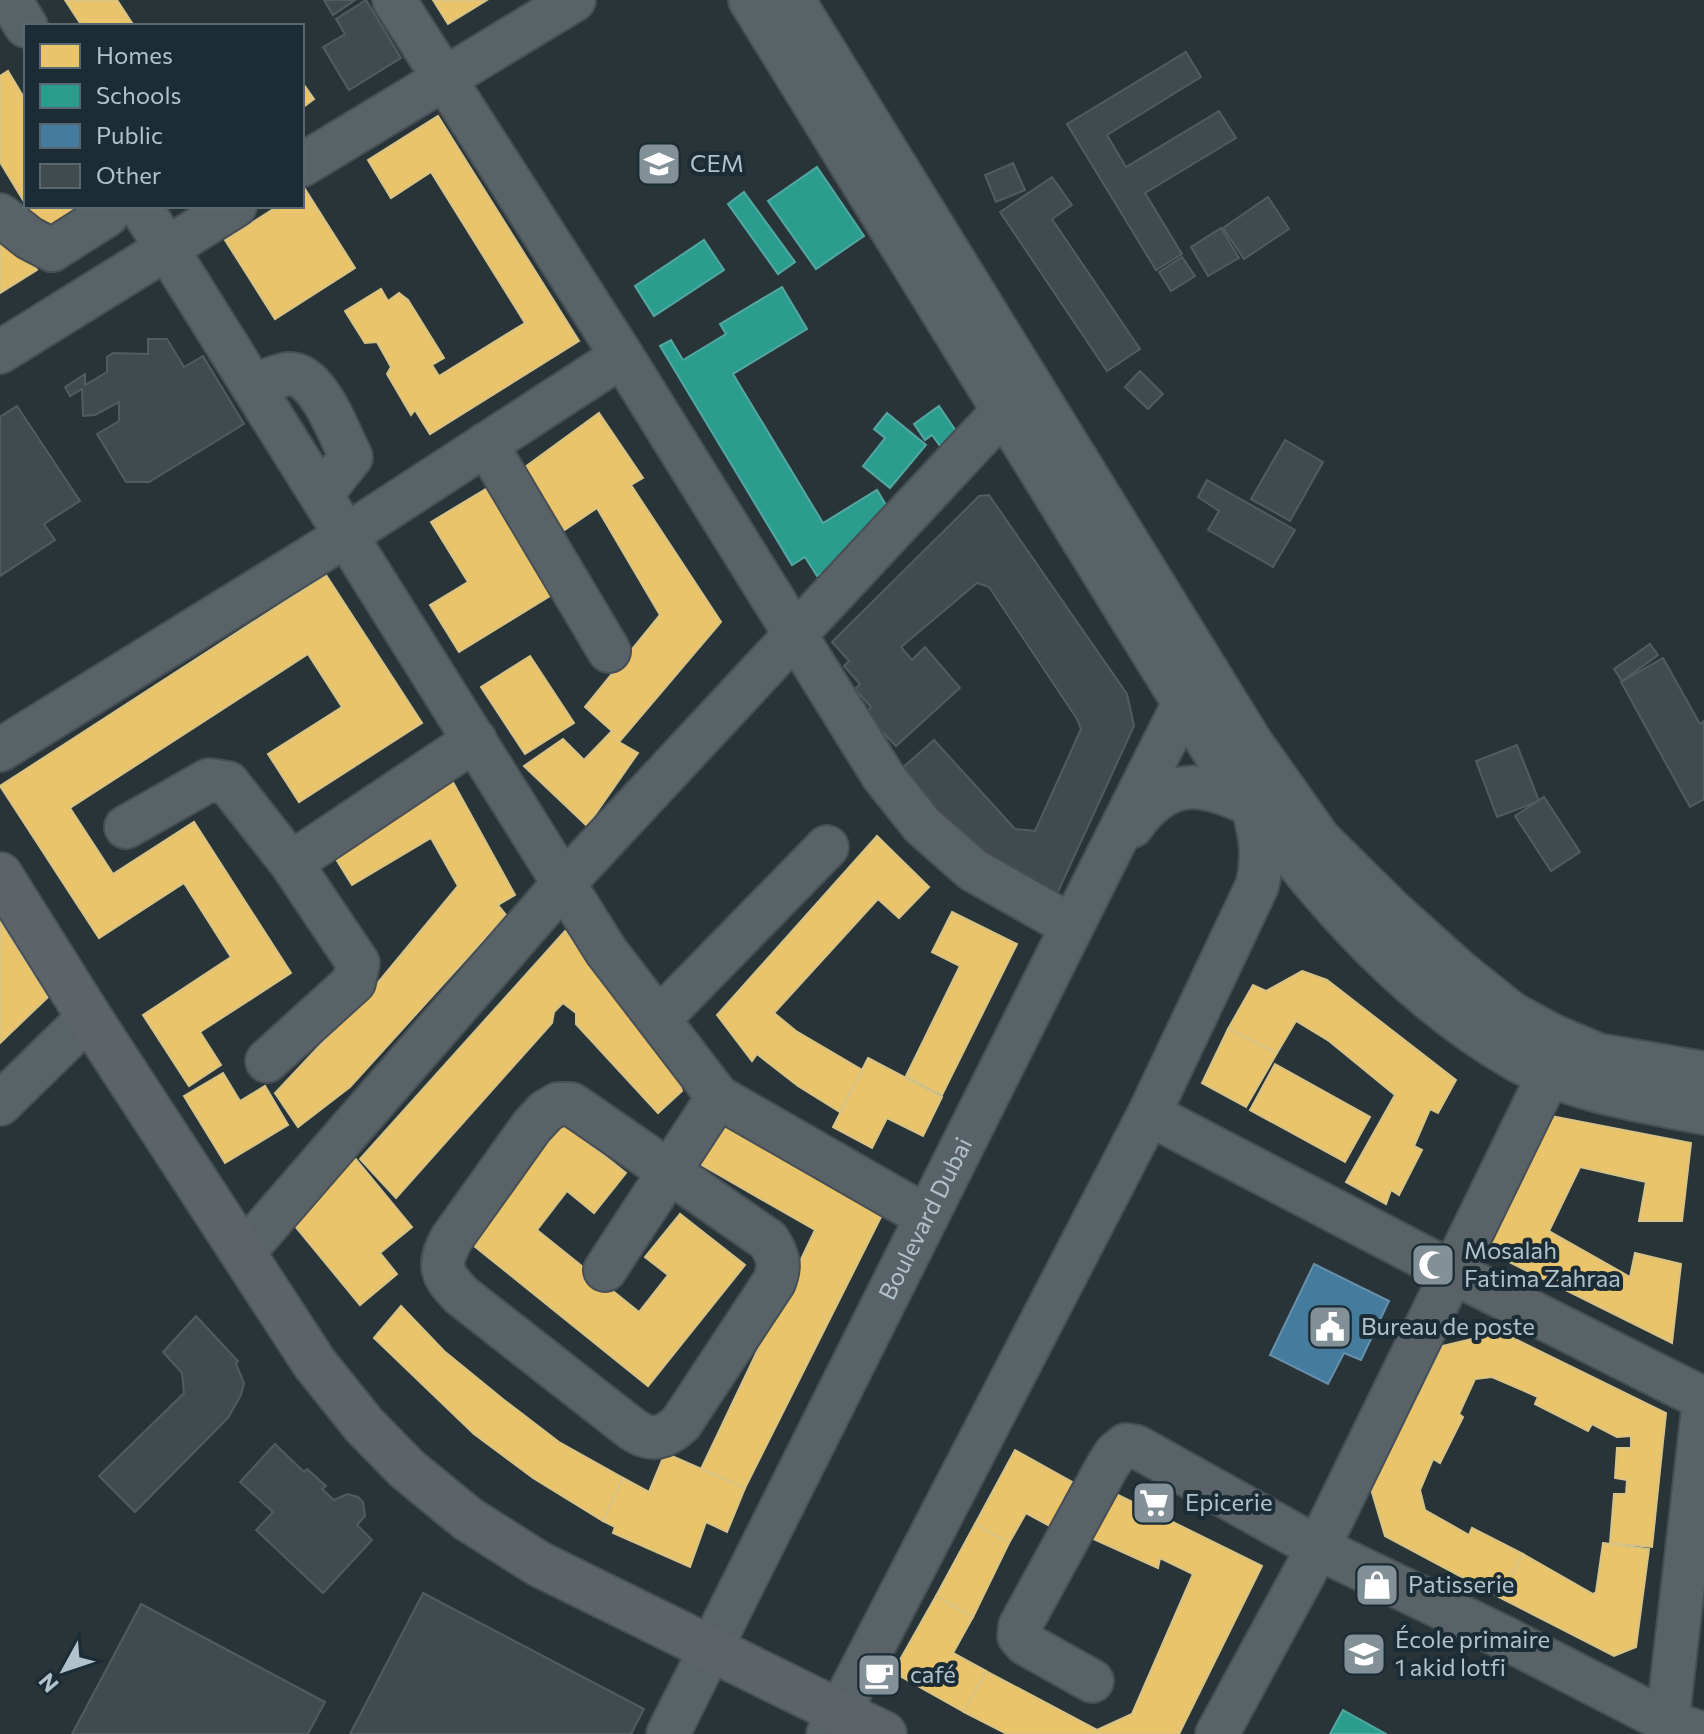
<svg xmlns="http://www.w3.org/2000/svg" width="1704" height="1734" font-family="Commissioner,sans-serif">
  <rect width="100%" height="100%" fill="#293439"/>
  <g fill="#e9c46a" stroke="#d8c387" stroke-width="2">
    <polygon points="65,0 117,0 134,26 82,26"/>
    <polygon points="433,0 487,0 448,24"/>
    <polygon points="8,71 26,101 26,205 0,162 0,76"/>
    <polygon points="302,82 314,99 302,108"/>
    <polygon points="438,116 579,341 430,434 415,410 411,415 387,374 391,367 377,342 365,343 345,311 381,289 388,301 399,293 408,300 444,358 432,365 439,376 525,323 431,172 391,198 368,160"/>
    <polygon points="305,189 355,268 275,319 225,240 278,206 302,206 302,191"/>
    <polygon points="27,206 90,206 49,242"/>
    <polygon points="13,233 37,270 0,293 0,241"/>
    <polygon points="599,413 643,478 631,485 721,622 619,742 638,753 587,826 524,766 563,739 584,760 612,731 585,707 660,615 597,508 563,531 525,467"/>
    <polygon points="489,487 555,593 459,652 430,605 468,582 431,522"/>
    <polygon points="326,575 422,723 299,802 268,754 342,707 308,654 70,808 113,874 194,822 291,973 200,1032 221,1065 189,1086 143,1015 231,957 184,883 99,938 0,786"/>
    <polygon points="530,656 574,723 525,754 481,687"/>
    <polygon points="449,775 515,895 498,905 506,915 350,1087 298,1127 275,1093 371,991 458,886 431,838 352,885 328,846"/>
    <polygon points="877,836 929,887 899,918 878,899 774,1013 796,1031 862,1070 840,1112 798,1086 757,1054 752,1061 717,1015"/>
    <polygon points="952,912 1017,944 942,1095 906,1076 960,966 932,952"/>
    <polygon points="0,921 48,997 0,1043"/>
    <polygon points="565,931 685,1075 679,1082 682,1091 658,1113 576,1024 576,1013 563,1003 554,1012 552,1023 396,1198 360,1159"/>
    <polygon points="1302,971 1327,980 1456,1080 1438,1113 1430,1109 1414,1146 1422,1150 1399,1195 1391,1190 1386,1204 1346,1182 1395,1095 1329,1041 1296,1021 1277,1053 1228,1029 1253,985 1266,991"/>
    <polygon points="1228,1029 1277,1053 1246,1107 1202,1083"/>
    <polygon points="868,1058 942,1097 923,1136 887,1118 872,1148 833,1127"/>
    <polygon points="1275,1064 1370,1117 1345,1162 1250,1110"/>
    <polygon points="223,1073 240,1101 265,1086 288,1125 225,1163 184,1096"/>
    <polygon points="1551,1116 1691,1143 1682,1221 1639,1221 1646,1182 1580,1167 1549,1231 1630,1277 1635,1253 1681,1264 1672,1343 1483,1249"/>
    <polygon points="708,1117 882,1215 745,1488 701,1469 815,1230 686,1156"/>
    <polygon points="563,1123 626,1173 594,1213 567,1191 537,1230 639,1312 668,1275 645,1257 680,1214 745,1265 648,1386 468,1241"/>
    <polygon points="354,1157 412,1227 380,1253 397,1274 360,1305 285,1214"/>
    <polygon points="401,1306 444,1351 504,1400 559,1442 623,1478 603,1521 533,1478 474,1434 374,1338"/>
    <polygon points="1501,1332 1666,1413 1652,1547 1610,1543 1614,1494 1626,1494 1627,1480 1615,1478 1617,1448 1631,1448 1631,1436 1617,1437 1592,1424 1588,1431 1535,1404 1538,1397 1492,1377 1475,1379 1459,1414 1463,1417 1440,1463 1433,1459 1420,1490 1425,1510 1469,1535 1472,1528 1523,1554 1499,1597 1385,1536 1371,1489 1442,1346"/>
    <polygon points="1015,1450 1081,1487 1057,1530 1026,1513 1009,1543 975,1524"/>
    <polygon points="665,1453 745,1488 727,1532 706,1522 690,1567 613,1533 615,1527 603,1521 623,1478 649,1492"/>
    <polygon points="1110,1491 1262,1566 1179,1734 1007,1734 964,1712 986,1671 1097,1730 1132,1714 1193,1574 1160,1558 1158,1568 1089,1537"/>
    <polygon points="975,1524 1009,1543 973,1617 936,1596"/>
    <polygon points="1603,1543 1649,1549 1636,1647 1614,1656 1499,1597 1523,1554 1593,1594 1596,1592"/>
    <polygon points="936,1596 973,1617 953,1653 986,1671 964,1712 893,1672"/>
  </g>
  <g fill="#2a9d8f" stroke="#53a8a1" stroke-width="2">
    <polygon points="817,167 864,236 816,269 768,201"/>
    <polygon points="744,192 795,262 778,274 728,204"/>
    <polygon points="704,240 724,270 654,316 635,286"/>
    <polygon points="782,287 807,329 733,374 823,523 877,490 899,527 817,576 805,557 792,565 660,346 671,340 683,360 726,334 720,324"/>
    <polygon points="939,406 958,434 940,446 932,435 925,440 914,424"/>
    <polygon points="887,413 926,445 890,488 863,466 885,438 874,429"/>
    <polygon points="1343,1710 1386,1734 1330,1734"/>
  </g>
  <polygon fill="#457b9d" stroke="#6690ab" stroke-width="2" points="1314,1264 1389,1301 1361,1360 1344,1353 1328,1384 1270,1355"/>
  <g fill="#414a4e" stroke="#515b61" stroke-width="2">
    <polygon points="324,0 355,0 333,15"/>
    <polygon points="366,0 401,58 349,90 323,47 345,34 336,19"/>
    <polygon points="1186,52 1201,77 1107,135 1126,167 1219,111 1236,138 1145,193 1182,254 1156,270 1067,124"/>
    <polygon points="1013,163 1025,190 996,202 985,175"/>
    <polygon points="1052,177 1072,205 1052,219 1140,349 1107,371 1000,212"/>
    <polygon points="1268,197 1289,229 1244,259 1223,228"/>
    <polygon points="1221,228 1239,258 1208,276 1191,247"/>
    <polygon points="1182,257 1195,276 1171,291 1159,272"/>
    <polygon points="148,339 167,339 184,367 203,356 244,424 149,482 126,482 97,434 119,421 119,402 95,415 83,416 82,389 70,396 65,387 85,374 85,385 107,372 107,357 113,353 148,354"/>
    <polygon points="1140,371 1163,394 1148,409 1125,387"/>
    <polygon points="17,406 80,501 44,524 55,540 0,576 0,417"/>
    <polygon points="1285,440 1323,462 1290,521 1251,499"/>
    <polygon points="1207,480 1295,530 1273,567 1208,530 1219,511 1198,497"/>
    <polygon points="989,495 1127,694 1134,726 1057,894 982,861 900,770 934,740 1015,829 1035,831 1081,729 1077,719 989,587 977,583 901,647 912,660 925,647 960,688 896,746 865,714 871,707 855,689 860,684 844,666 849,661 832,642 979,496"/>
    <polygon points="1650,644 1658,655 1622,681 1614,669"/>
    <polygon points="1663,658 1700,724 1704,721 1704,799 1690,807 1621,682"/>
    <polygon points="1517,745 1539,801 1497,817 1476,761"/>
    <polygon points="1544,797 1580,852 1551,871 1515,816"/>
    <polygon points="196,1316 238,1361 236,1364 244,1383 241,1395 228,1418 135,1512 99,1476 184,1393 182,1373 163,1352"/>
    <polygon points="275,1444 304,1472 307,1469 326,1486 322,1489 334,1500 347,1494 358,1497 363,1502 365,1516 357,1525 372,1540 323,1593 256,1530 273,1512 240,1482"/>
    <polygon points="423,1593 644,1709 631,1734 350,1734"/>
    <polygon points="141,1604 325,1702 308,1734 72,1734"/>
  </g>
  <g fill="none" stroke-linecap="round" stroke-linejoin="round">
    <g stroke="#474f54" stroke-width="46">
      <g id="minor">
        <polyline points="10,0 26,26"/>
        <polyline points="394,0 622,356 883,776 922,825 973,870 1072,926"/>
        <path d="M750,0L1219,760C1302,874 1393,989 1517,1060C1573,1091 1642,1101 1704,1113"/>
        <polyline points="793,0 1252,744 1320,840 1391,910 1461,973 1511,1013 1551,1035 1598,1055 1704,1073"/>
        <polyline points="302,165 574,0"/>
        <polyline points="140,206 606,951 718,1097 927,1217"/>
        <polyline points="0,215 29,238 52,250 107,215 111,206"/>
        <polyline points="0,352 235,206"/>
        <path d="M253,385C264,382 278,375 289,374C318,372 340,436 351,457L321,495"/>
        <polyline points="486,444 609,651"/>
        <polyline points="0,750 347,535 622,356"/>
        <path d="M1132,826C1169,773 1206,782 1258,808"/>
        <polyline points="126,827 209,780 228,783 291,863 358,963 354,982 267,1061"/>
        <polyline points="291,863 475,740"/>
        <polyline points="659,1019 827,847"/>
        <polyline points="0,1104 89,1017"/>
        <path d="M558,1104H571L583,1112L768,1240C778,1255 781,1265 774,1282L681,1423C665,1438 652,1443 632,1429L462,1296C441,1275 437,1265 452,1238L532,1126L546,1111Z"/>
        <polyline points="1149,1114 1452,1272 1704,1399"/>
        <polyline points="243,1253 565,882 1020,393"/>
        <polyline points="605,1270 718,1097"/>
        <polyline points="1092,1681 1026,1644 1019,1636 1020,1626 1108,1465 1116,1453 1126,1445 1137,1447 1318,1548 1507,1639 1668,1722 1704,1734"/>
        <path id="s1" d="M668,1734L1184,703"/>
        <path d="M828,1734L1149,1114L1257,886C1264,859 1261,838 1254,811"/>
        <polyline points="1217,1734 1318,1548 1561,1050"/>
        <polyline points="1666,1734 1704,1401"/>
      </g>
    </g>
    <g stroke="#465056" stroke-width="48">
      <polyline id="major" points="0,875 89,1017 315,1364 364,1425 407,1469 468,1519 539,1564 884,1734"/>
    </g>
    <use href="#minor" stroke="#596267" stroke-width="42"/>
    <use href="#major" stroke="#5c6469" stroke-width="44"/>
  </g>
  <defs>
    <g id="school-square" transform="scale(2.3)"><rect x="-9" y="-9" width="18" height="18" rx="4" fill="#829098" stroke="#1b2c35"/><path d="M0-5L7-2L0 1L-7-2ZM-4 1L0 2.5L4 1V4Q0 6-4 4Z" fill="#fff"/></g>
    <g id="mosque-square" transform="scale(2.3)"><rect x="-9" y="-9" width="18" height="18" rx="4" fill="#829098" stroke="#1b2c35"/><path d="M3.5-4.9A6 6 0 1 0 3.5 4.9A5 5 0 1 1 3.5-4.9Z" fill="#fff"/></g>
    <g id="civic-square" transform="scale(2.3)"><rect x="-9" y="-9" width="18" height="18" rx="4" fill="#829098" stroke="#1b2c35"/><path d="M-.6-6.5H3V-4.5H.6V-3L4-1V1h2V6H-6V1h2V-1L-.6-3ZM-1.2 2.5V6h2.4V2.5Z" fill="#fff"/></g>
    <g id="supermarket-square" transform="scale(2.3)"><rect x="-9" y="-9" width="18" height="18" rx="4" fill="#829098" stroke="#1b2c35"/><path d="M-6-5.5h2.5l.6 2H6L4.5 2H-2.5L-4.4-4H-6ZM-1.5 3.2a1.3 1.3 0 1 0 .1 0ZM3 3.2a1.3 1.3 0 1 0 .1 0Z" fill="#fff"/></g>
    <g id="shop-square" transform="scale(2.3)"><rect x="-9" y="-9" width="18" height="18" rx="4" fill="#829098" stroke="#1b2c35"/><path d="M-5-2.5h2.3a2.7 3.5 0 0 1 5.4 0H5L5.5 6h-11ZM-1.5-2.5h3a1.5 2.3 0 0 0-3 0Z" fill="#fff"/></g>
    <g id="cafe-square" transform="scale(2.3)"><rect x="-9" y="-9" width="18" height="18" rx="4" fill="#829098" stroke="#1b2c35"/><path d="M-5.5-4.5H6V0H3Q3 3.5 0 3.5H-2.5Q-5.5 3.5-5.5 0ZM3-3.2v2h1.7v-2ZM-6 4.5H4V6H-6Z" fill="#fff"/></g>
  </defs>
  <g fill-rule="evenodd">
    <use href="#school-square" x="659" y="164"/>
    <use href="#mosque-square" x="1433" y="1265"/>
    <use href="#civic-square" x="1330" y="1327"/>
    <use href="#supermarket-square" x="1154" y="1503"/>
    <use href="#shop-square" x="1377" y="1585"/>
    <use href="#school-square" x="1364" y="1654"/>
    <use href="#cafe-square" x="879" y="1675"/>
  </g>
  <g text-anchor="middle" stroke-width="8" stroke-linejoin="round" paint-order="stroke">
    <g font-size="24" fill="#b2c2cb" stroke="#1b2c35" text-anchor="start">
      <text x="690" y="172">CEM</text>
      <text x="1464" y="1259">Mosalah<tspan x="1464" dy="28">Fatima Zahraa</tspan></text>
      <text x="1361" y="1335">Bureau de poste</text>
      <text x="1185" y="1511">Epicerie</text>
      <text x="1408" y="1593">Patisserie</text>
      <text x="1395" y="1648">École primaire<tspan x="1395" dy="28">1 akid lotfi</tspan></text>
      <text x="910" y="1683">café</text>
    </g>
    <g font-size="24" fill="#b2c2cb" stroke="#1b2c35">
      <text dy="8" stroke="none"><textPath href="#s1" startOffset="576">Boulevard Dubai</textPath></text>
    </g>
  </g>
  <rect x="24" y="24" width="280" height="184" fill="#1b2c35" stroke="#576871" stroke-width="2"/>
  <rect x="40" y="44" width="40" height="24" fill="#e9c46a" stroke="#576871" stroke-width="2"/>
  <text x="96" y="64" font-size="24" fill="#b2c2cb">Homes</text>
  <rect x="40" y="84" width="40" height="24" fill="#2a9d8f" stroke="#576871" stroke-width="2"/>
  <text x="96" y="104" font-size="24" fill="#b2c2cb">Schools</text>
  <rect x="40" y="124" width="40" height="24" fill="#457b9d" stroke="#576871" stroke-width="2"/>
  <text x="96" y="144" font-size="24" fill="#b2c2cb">Public</text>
  <rect x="40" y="164" width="40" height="24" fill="#414a4e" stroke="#576871" stroke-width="2"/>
  <text x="96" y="184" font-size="24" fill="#b2c2cb">Other</text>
  <g transform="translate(64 1670) rotate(230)" stroke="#1b2c35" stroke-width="6" paint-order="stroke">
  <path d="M0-6L14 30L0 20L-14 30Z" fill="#b2c2cb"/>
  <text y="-12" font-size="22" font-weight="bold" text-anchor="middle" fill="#b2c2cb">N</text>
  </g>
</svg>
